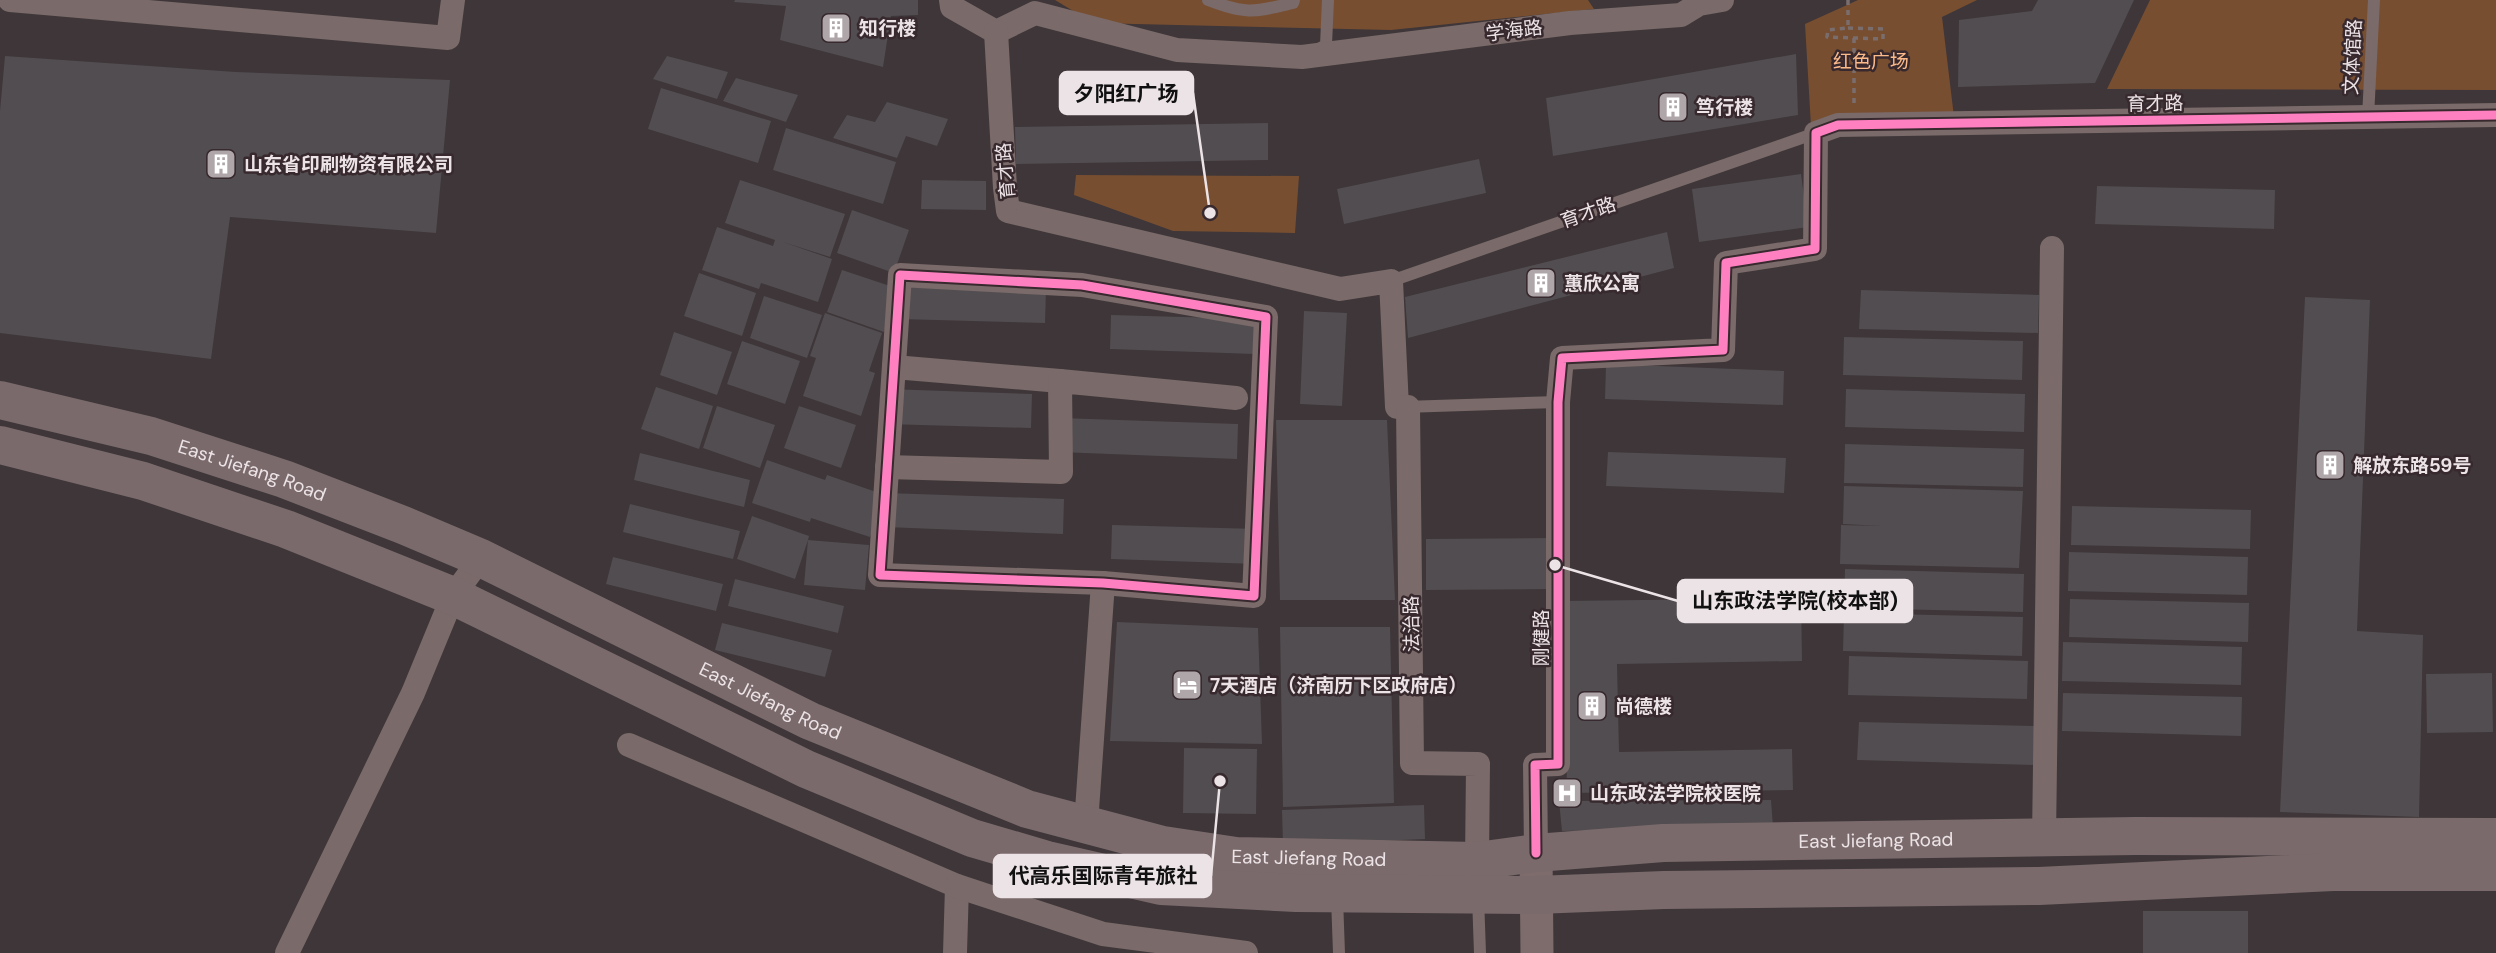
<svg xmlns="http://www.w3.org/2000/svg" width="2496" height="953" font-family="'DM Sans','Noto Sans SC',sans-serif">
  <rect width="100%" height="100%" fill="#3e3639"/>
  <g fill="#784e30">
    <polygon points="1055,0 1588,0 1594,9 1391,30 1093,23"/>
    <polygon points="1858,0 1977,0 1942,17 1954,117 1811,126 1805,24"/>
    <polygon points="2150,0 2496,0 2496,90 2107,89"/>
    <polygon points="1076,175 1299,176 1295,233 1173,231 1074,195"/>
  </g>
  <g fill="#524d50">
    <polygon points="735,0 918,0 918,15 891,16 883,67 780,40 786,6 734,2"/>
    <polygon points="2038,0 2134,0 2095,83 1958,87 1959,20 2032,11"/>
    <polygon points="1796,54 1798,115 1553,156 1546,98"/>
    <polygon points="5,56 236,72 450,80 436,233 230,217 211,359 0,333 0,111"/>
    <polygon points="667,56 728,72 717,99 653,79"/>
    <polygon points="736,78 798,95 786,122 723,101"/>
    <polygon points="661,88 771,121 758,163 648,129"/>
    <polygon points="887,102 948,119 937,146 906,136 897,158 833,138 847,115 875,122"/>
    <polygon points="1268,123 1268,160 1016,164 1015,127"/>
    <polygon points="786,128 896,162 883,204 773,170"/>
    <polygon points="1479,159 1486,193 1344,224 1337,189"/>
    <polygon points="1801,174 1808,227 1699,242 1692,189"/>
    <polygon points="740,180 845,214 830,257 783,242 832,259 818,302 761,283 759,289 702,270 717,227 773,246 775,240 725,223"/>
    <polygon points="922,180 986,181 986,210 921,209"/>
    <polygon points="2097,186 2275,190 2274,229 2095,224"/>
    <polygon points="852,210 909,230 894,273 837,253"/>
    <polygon points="1667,232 1674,268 1408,338 1405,297"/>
    <polygon points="842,270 899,289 884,332 827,312"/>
    <polygon points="699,273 756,293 742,336 684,316"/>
    <polygon points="901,284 1046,289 1045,323 899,319"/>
    <polygon points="1861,290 2039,295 2038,333 1859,329"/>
    <polygon points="764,296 822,315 807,358 750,338"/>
    <polygon points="2305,297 2370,300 2357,631 2423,635 2419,817 2280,812"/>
    <polygon points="1304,311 1347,313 1342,406 1300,404"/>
    <polygon points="825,313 882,333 869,371 875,373 861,416 803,396 816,358 810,356"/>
    <polygon points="1111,315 1256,319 1255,354 1110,349"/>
    <polygon points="674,332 732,352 717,395 660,375"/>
    <polygon points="1844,337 2023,341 2022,380 1843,375"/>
    <polygon points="742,341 800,361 785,404 727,384"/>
    <polygon points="1606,364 1784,371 1783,405 1605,399"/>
    <polygon points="656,387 713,406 699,449 641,429"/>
    <polygon points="887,389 1032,394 1031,428 885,424"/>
    <polygon points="1846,389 2025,394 2024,432 1845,427"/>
    <polygon points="717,406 775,425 760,468 703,448"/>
    <polygon points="799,406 856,425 841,468 784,448"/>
    <polygon points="1060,418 1238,424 1237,459 1059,452"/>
    <polygon points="1276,420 1387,420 1395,600 1280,600"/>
    <polygon points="1845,444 2024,449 2023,487 1844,483"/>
    <polygon points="1608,452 1786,458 1784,493 1606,486"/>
    <polygon points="640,453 750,480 744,507 634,480"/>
    <polygon points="767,460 825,480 827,475 885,495 870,537 811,518 810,522 752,503"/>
    <polygon points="1844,486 2023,491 2019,568 1840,564 1841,525 1882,526 1843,524"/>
    <polygon points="887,493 1064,499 1063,534 885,527"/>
    <polygon points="630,504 740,531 733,559 623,532"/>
    <polygon points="2072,506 2251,510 2250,549 2071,545"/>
    <polygon points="752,516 809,536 808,540 869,545 865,590 804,585 808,540 795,579 737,559"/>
    <polygon points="1112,525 1258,529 1256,564 1111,559"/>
    <polygon points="1551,538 1552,589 1426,590 1426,539"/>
    <polygon points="2069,552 2248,557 2247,595 2068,591"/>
    <polygon points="613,557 723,584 716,611 606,584"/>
    <polygon points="1845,569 2024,574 2023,612 1844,608"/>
    <polygon points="735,579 844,606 838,633 728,606"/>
    <polygon points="1801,598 1802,661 1617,664 1619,752 1792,749 1793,790 1567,793 1564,601"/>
    <polygon points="2070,599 2249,603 2248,642 2069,637"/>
    <polygon points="1844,613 2023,617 2022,656 1843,651"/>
    <polygon points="1117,622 1258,628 1262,744 1110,741"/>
    <polygon points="722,623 832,650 825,677 715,650"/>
    <polygon points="1280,627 1390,627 1394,803 1283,807"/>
    <polygon points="2063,642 2242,647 2241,685 2062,681"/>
    <polygon points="1849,656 2028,661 2027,699 1848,695"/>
    <polygon points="2492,673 2493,732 2427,733 2426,674"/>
    <polygon points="2063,693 2242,697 2241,736 2062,731"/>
    <polygon points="1859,722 2037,726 2036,765 1857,760"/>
    <polygon points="1184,748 1257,749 1256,814 1183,813"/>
    <polygon points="1771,800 1773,827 1562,831 1559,801"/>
    <polygon points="1424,805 1425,839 1283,845 1282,810"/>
    <rect x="2143" y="911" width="105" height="42"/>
  </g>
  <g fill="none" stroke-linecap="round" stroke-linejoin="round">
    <g stroke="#7a6d6e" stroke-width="3.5" stroke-dasharray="5 5" stroke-linecap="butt">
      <polyline points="1848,0 1848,28"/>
      <polygon points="1848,28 1883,29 1883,39 1827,37 1828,30"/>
      <polyline points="1854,103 1854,38"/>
    </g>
    <g stroke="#7a6a69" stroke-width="12">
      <path d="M1208,0C1247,15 1254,12 1293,3L1294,0"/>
      <polyline points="1315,51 1326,45 1328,0"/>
      <polyline points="2368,117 2374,0"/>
      <polyline points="1391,281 1816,133"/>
      <polyline points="1404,407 1558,402"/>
      <polyline points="1478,897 1480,953"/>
      <polyline points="1337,898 1339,953"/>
    </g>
    <g stroke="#7a6a69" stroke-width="24">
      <polyline points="10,0 448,38 453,0"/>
      <polyline points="951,0 952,7 996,32 1035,13 1177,50 1302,57 1570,23 1681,15 1699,4 1722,0"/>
      <polyline points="996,32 1005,188 1008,211 1340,289 1391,281 1397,407"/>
      <polygon points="900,275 1082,285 1266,317 1254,596 1103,583 880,575"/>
      <polyline points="894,367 1060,381"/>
      <polyline points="1408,407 1412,763 1478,764 1477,861"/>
      <polyline points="887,467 1061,472 1060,381 1236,398"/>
      <polyline points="629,745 957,886 955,953"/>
      <polyline points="1086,824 1103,583"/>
      <polyline points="2044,838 2052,248"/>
      <polyline points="1536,853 1535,765 1558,764 1558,402 1562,358 1723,350 1726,263 1815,249 1816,133 1838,125 2496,115"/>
      <polyline points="957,886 1103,934 1246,953"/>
      <polyline points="287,953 413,693 453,596 481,558"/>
    </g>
    <polyline stroke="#7d6c6b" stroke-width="33" points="1536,853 1537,953"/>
    <g stroke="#7a6a6b" stroke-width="38">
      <path id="s1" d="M0,400L151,436L284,479L403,525L481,558L810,721L1027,809L1163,845L1236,856L1477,861L1536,853L1663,843L2136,836L2496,837"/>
      <polyline points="0,445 143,481 286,529 453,596 806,769 972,838 1047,860 1161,886 1296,893 1536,895 1664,890 2039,886 2333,872 2496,872"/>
    </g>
    <g stroke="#37292e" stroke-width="13">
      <g id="cycleway">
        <polygon points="900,275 1082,285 1266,317 1254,596 1103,583 880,575"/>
        <polyline points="1536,853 1535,765 1558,764 1558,402 1562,358 1723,350 1726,263 1815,249 1816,133 1838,125 2496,115"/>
      </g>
    </g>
    <use href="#cycleway" stroke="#ff80c0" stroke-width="9"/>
  </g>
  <defs>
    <g id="building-square" transform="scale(1.575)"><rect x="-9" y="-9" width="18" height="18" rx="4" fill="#afa6a9" stroke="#37292e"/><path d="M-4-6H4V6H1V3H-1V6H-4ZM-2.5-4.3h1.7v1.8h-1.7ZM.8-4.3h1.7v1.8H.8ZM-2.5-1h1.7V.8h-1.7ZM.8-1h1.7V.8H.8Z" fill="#fff"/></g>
    <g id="hotel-square" transform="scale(1.575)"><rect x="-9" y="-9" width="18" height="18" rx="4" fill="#afa6a9" stroke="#37292e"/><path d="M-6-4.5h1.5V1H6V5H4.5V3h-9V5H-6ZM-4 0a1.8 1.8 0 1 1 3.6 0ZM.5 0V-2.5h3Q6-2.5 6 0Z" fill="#fff"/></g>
    <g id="hospital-square" transform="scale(1.575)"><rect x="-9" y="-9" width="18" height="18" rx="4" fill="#afa6a9" stroke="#37292e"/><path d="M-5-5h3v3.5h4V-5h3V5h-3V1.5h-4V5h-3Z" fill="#fff"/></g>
  </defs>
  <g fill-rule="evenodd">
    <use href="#building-square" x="836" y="28"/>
    <use href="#building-square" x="1673" y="107"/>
    <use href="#building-square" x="221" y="164"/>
    <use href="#building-square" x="1541" y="283"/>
    <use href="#building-square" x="2330" y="465"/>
    <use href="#hotel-square" x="1187" y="685"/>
    <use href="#building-square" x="1592" y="706"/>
    <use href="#hospital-square" x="1567" y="793"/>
  </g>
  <g text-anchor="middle" stroke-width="5" stroke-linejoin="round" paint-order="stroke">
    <g font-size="19" font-weight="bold" fill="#ece3e6" stroke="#37292e" text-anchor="start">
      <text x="859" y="35">知行楼</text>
      <text x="1696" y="114">笃行楼</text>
      <text x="244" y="171">山东省印刷物资有限公司</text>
      <text x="1564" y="290">蕙欣公寓</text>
      <text x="2353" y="472">解放东路59号</text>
      <text x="1210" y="692">7天酒店（济南历下区政府店）</text>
      <text x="1615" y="713">尚德楼</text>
      <text x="1590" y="800">山东政法学院校医院</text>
    </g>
    <g font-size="19" fill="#ece3e6" stroke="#37292e">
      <text transform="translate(1514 30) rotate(-7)" y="7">学海路</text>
      <text transform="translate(2352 57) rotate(-87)" y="7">文体馆路</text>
      <text transform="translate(2155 103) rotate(-1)" y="7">育才路</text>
      <text transform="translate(1005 171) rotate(-95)" y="7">育才路</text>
      <text transform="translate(1588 212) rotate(-19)" y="7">育才路</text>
      <text dy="7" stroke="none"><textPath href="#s1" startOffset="262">East Jiefang Road</textPath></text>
      <text transform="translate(1411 624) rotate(-91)" y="7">法治路</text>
      <text transform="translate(1541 638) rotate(-90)" y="7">刚健路</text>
      <text dy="7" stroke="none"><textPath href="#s1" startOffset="830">East Jiefang Road</textPath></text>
      <text dy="7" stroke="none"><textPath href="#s1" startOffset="1964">East Jiefang Road</textPath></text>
      <text dy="7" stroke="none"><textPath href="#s1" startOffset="1396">East Jiefang Road</textPath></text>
    </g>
    <g font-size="19" fill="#fcb989" stroke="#37292e">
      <text x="1871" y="68">红色广场</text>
    </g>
  </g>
  <path fill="none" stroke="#ece3e6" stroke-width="2.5" d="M1210 213L1193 93M1555 565L1678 601M1220 781L1211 876"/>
  <g fill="#ece3e6" stroke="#37292e" stroke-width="2.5">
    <circle cx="1210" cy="213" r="7"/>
    <circle cx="1555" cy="565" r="7"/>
    <circle cx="1220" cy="781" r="7"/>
  </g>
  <g fill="#ece3e6" stroke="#ece3e6" stroke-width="2.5">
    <rect x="1060" y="72" width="133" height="42" rx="7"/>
    <rect x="1678" y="580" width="234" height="42" rx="7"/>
    <rect x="994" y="855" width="217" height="42" rx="7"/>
  </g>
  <g font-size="21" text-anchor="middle" font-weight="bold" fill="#111">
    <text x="1126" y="101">夕阳红广场</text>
    <text x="1795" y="608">山东政法学院(校本部)</text>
    <text x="1103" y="883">代高乐国际青年旅社</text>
  </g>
</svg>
